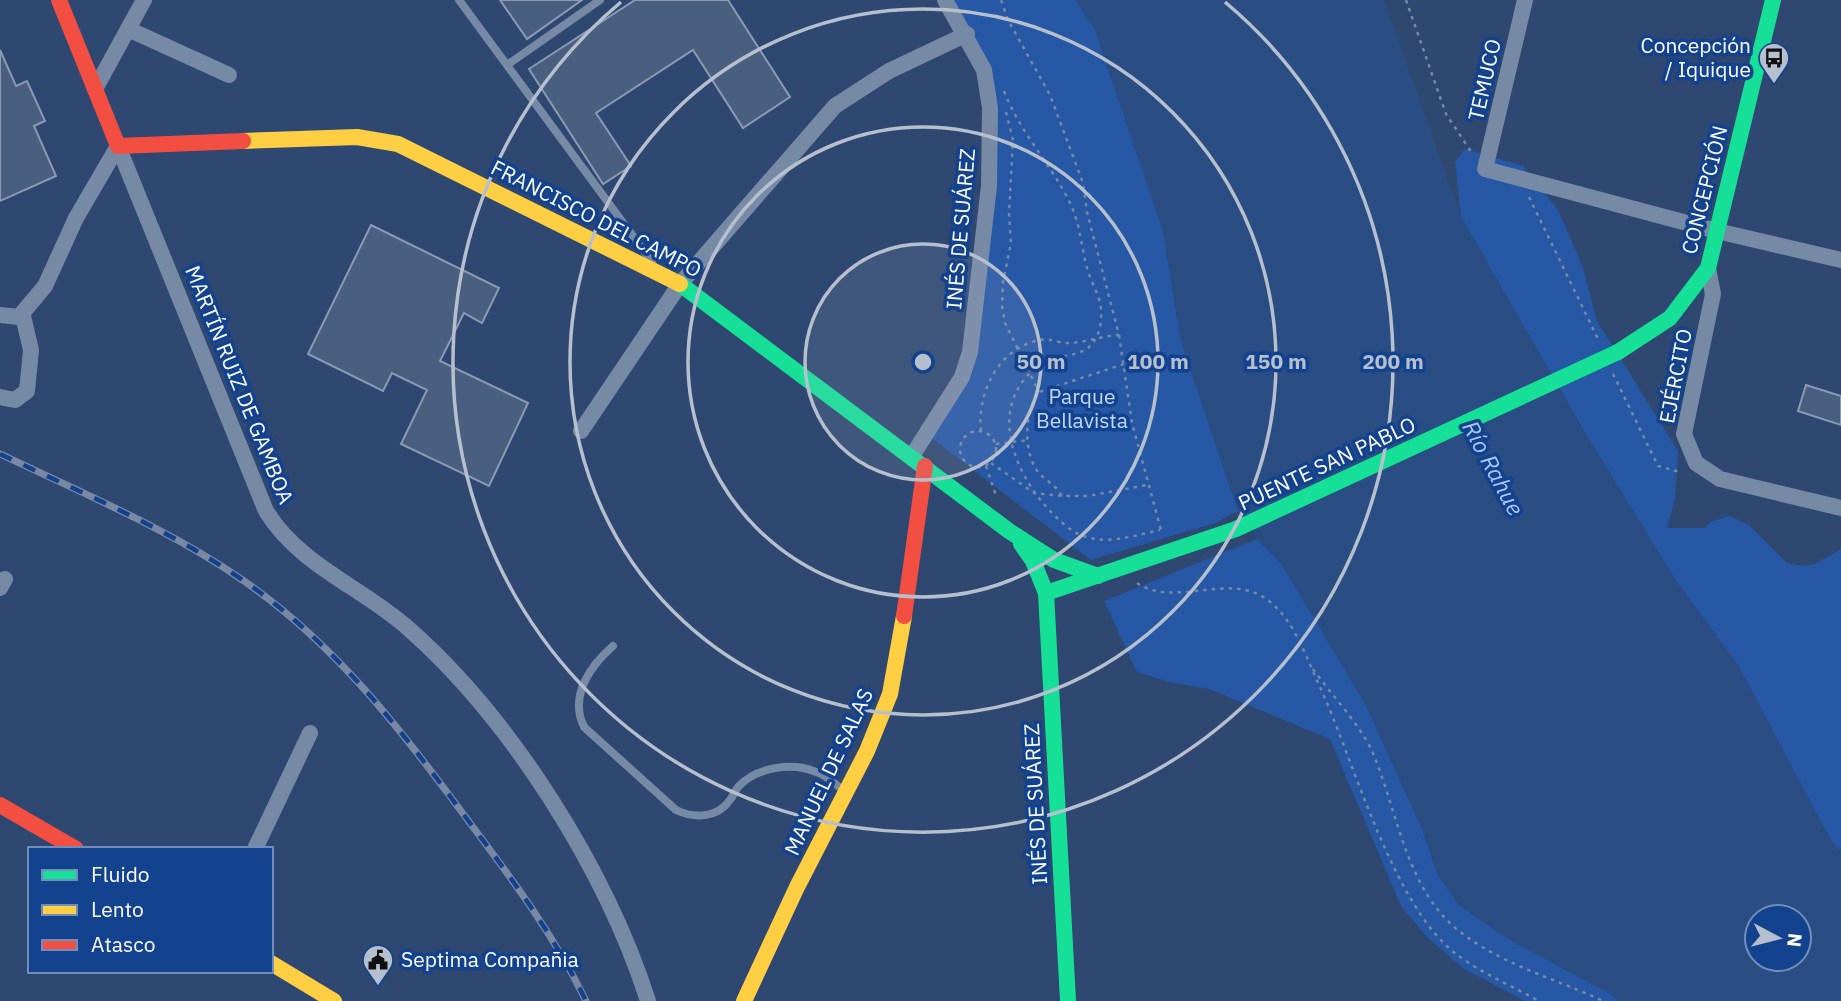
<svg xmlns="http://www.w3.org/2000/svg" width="1841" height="1001" font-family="'IBM Plex Sans',sans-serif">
  <rect width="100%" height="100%" fill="#2f4872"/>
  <g fill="#2658a5">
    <polygon points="950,0 1076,0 1095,30 1163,231 1181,341 1238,511 1215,523 1091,560 930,437 972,374 976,357 997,118"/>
    <polygon points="1465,149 1523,166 1558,210 1583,267 1597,321 1678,451 1675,499 1667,528 1705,528 1710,522 1730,516 1749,525 1787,563 1803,566 1815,564 1841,549 1841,852 1830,839 1738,665 1676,581 1584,431 1461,217 1455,162"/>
    <polygon points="1257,539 1281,563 1366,705 1422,829 1438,875 1459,905 1508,939 1606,991 1619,1001 1525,1001 1464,969 1427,937 1401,906 1330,739 1209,689 1169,682 1137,672 1104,601"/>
  </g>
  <path fill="#2a4d84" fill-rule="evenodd" d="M1076,0H1384L1461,217L1584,431L1676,581L1738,665L1830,839L1841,852V1001H1619L1606,991L1508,939L1459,905L1438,875L1422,829L1366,705L1281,563L1257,539L1238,511L1181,341L1163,231L1095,30ZM1757,917H1799V959H1757Z"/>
  <g fill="#495f80" stroke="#8b9ab3" stroke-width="2">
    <polygon points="500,0 582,0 527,39"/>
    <polygon points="635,0 728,0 790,97 743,128 693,50 596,113 631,166 603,184 529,69"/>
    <polygon points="0,50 16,86 27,81 45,121 34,126 56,176 0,201"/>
    <polygon points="371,225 499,288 482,323 464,313 440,361 528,403 489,486 401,444 427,390 392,373 383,391 308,354"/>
    <polygon points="1806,385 1841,396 1841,425 1798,411"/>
  </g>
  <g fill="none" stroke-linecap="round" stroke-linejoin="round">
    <g stroke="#7689a5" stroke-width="2.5" stroke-dasharray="3.5 5" stroke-linecap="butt">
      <polyline points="1406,0 1446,114 1472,153"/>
      <path d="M1004,91C1020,133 1052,165 1071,205C1081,226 1081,249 1088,271C1092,285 1101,297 1101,311C1102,323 1099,338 1090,346C1078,358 1054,354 1037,367C981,411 1020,488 1065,525C1094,550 1127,537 1160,530"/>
      <polyline points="1006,112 1013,140 1009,213 1011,243 1003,282 1002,306 1005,323 1039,392"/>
      <polyline points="1529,197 1598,339"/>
      <polyline points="1119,335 1132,423 1161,530"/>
      <path d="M1124,364L1039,392C1024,411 1023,452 1038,472C1046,481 1056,485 1062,496H1088L1147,485"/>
      <polyline points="1613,374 1658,466 1676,471 1681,469"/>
      <circle cx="978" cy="449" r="18"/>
      <path d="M981,431C977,393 998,348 1040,340C1051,338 1061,344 1071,343C1087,342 1102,336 1119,335L1087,212L1083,183L1050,95L1008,20L1001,0"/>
      <polyline points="996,444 1029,440"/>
      <polyline points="991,463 1034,493 1062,496"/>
      <polyline points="986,466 996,496"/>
      <path d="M1137,583C1177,609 1230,570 1269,601C1295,621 1306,658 1320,687C1354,761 1393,906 1456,954C1481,973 1512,986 1539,1001"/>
      <path d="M1313,669C1330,693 1360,725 1372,751C1398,811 1405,888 1459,931C1502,965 1554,978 1603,1001"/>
    </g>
    <g stroke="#7689a5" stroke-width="8">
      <polyline points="459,0 652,262"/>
      <polyline points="507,65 600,0"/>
      <path d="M613,646C590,666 569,696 584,727L676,810C695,819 717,818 730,800C734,795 735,790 739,786C757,767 792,762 816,772C826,775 835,784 843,790"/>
    </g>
    <g stroke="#7689a5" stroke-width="16">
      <polyline points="1525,0 1485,169 1717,231 1841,260"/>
      <polyline points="128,29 229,75"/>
      <polyline points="95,89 144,0"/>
      <path d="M118,146L266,511C300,566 362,587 409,629C512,720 606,870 648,1001"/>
      <polyline points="1708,268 1713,294 1684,434 1696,463 1720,479 1841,508"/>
      <polyline points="0,315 19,317 45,286 76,218 118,146"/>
      <polyline points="0,397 15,400 27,391 31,350 23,316"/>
      <polyline points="581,431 680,284 835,106 889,71 967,34"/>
      <polyline points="912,456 962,377 970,352 989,186 990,108 984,70 945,0"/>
      <polyline points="0,588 5,579"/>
      <polyline points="255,849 310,733"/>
    </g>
    <g stroke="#16e098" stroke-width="16">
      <polyline points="680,284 1009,531 1054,560 1098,576"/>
      <polyline points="1618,352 1670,318 1708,268 1773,0"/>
      <polyline points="1021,544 1033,561 1046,593 1068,1001"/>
      <polyline points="1046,593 1236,529"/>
    </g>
    <g stroke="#ffcf43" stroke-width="16">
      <polyline points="243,141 357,137 398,144 680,284"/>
      <polyline points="271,963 334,1001"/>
      <polyline points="744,1001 797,887 867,751 890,694 904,616"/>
    </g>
    <g stroke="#f24e42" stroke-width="16">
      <polyline points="59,0 118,146 243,141"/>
      <polyline points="904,616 925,466"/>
      <polyline points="0,805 76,849"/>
    </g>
    <g stroke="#7989a5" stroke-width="7">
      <path id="rail" d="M0,454C82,493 169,529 244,581C335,644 399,727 464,815C509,875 553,933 586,1001"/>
    </g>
    <use href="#rail" stroke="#13428e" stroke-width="4.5" stroke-dasharray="13" stroke-linecap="butt"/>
    <polyline stroke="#16e098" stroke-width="16" points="1236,529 1618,352"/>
  </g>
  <circle cx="923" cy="362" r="118" fill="#b6bfce" fill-opacity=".12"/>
  <g fill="none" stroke="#b6bfce" stroke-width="3.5">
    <circle cx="923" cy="362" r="118"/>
    <circle cx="923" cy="362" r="235"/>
    <circle cx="923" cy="362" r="353"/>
    <path d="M1225 2A470 470 0 1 1 621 2"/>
  </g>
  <defs>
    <g id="bus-pin" transform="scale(1.575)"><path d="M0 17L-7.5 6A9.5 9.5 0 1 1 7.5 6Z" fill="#b6bfce" stroke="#13428e"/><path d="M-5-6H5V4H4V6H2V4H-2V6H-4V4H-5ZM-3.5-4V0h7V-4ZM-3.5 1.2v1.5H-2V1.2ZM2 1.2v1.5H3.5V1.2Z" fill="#111"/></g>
    <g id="civic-pin" transform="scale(1.575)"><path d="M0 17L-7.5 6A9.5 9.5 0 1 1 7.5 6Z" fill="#b6bfce" stroke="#13428e"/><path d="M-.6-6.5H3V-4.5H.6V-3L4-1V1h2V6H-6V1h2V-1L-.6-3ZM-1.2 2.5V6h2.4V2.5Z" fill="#111"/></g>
  </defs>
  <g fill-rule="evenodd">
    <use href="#bus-pin" x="1774" y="58"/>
    <use href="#civic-pin" x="378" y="960"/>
  </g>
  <g text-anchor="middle" stroke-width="7" stroke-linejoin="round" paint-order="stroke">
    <g font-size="21" fill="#fff" stroke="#13428e" text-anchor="end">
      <text x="1751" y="53">Concepción<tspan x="1751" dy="24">/ Iquique</tspan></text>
      <text x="401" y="967" text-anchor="start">Septima Compañia</text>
    </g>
    <g font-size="21" fill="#fff" stroke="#13428e">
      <text transform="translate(1485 80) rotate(-77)" y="7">TEMUCO</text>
      <text transform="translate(1705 190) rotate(-76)" y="7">CONCEPCIÓN</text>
      <text transform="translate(596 219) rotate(27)" y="7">FRANCISCO DEL CAMPO</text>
      <text transform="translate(961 229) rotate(-85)" y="7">INÉS DE SUÁREZ</text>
      <text transform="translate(1676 376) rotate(-79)" y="7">EJÉRCITO</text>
      <text transform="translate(239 385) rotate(68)" y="7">MARTÍN RUIZ DE GAMBOA</text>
      <text transform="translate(1327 464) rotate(-25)" y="7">PUENTE SAN PABLO</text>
      <text transform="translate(829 772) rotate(-65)" y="7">MANUEL DE SALAS</text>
      <text transform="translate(1036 804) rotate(-93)" y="7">INÉS DE SUÁREZ</text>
    </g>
    <g font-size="21" fill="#c3dafc" stroke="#13428e">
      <text x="1082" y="404">Parque<tspan x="1082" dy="24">Bellavista</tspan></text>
    </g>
    <g font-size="23" font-style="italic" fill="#a8c9f8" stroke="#13428e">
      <text transform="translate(1493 468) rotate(62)" y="8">Río Rahue</text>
    </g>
  </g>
  <circle cx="923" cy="362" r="10" fill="#b6bfce" stroke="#13428e" stroke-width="3.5"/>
  <g font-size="21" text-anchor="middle" font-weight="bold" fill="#b6bfce" stroke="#13428e" stroke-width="7" stroke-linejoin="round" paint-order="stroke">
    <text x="1041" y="369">50 m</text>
    <text x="1158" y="369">100 m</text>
    <text x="1276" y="369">150 m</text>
    <text x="1393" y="369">200 m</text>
  </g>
  <rect x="28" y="847" width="245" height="126" fill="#13428e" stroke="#718ebb" stroke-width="2"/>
  <rect x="42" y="870" width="35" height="10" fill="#16e098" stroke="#718ebb" stroke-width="2"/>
  <text x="91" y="882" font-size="21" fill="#ffffff">Fluido</text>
  <rect x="42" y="905" width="35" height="10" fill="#ffcf43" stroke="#718ebb" stroke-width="2"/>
  <text x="91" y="917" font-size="21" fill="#ffffff">Lento</text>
  <rect x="42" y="940" width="35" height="10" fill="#f24e42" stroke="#718ebb" stroke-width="2"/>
  <text x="91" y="952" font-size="21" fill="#ffffff">Atasco</text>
  <g transform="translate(1778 938) rotate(97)"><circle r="33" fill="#13428e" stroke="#718ebb" stroke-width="2"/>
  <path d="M0-5L12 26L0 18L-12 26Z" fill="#b6bfce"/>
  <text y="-10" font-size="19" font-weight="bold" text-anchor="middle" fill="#ffffff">N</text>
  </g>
</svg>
